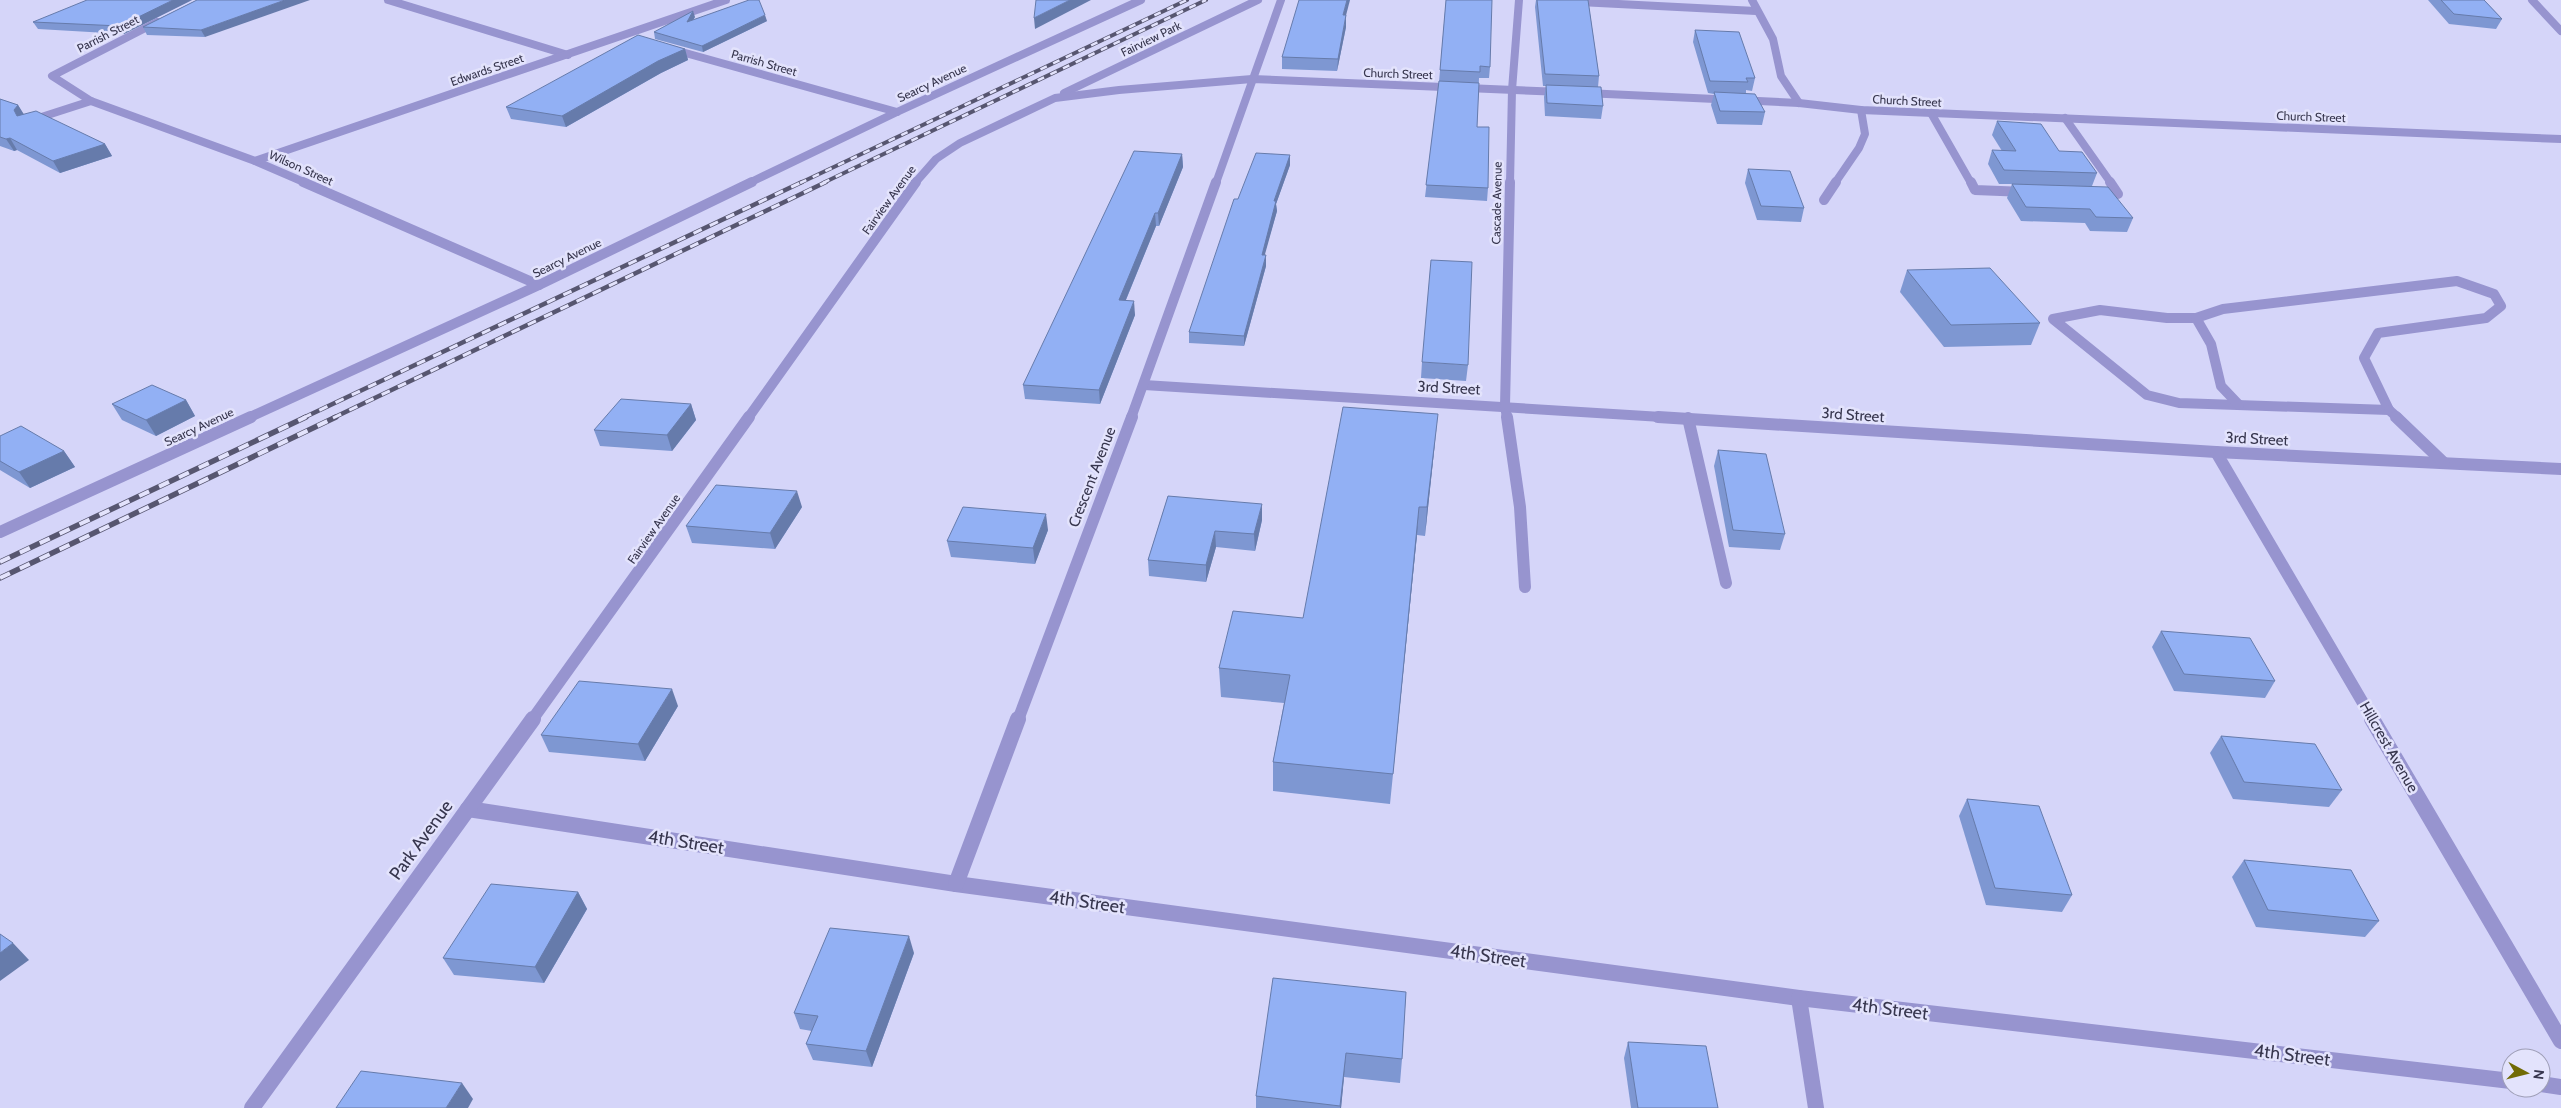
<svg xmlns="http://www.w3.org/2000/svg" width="2561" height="1108" font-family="Cabin,sans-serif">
  <rect width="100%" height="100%" fill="#d5d5f9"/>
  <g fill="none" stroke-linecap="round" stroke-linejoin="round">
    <g stroke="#9794cf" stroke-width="8">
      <polyline points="388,0 568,55"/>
      <polyline points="1540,0 1756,11"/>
      <polyline points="1752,0 1773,39 1781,76 1799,103"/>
      <polyline points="2532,0 2561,31"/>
      <polyline points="157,22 52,76 91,101 255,161 306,183"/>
      <polyline points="671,49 897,112"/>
      <polyline points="1064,93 1258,0"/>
      <polyline points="1585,93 1799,103 1861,110 2561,139"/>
      <polyline points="1931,113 1971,183"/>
      <polyline points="2065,118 2111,183"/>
      <polyline points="29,121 91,101"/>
      <polyline points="255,161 726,0"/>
      <polyline points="749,183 897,112 1141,0"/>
      <polyline points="915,183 936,159 960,143 1055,98 1119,90 1252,79 1562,92"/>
      <polyline points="1216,183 1281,0"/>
      <polyline points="1510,183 1512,90 1519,0"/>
      <polyline points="1835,183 1859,148 1865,134 1861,110"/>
    </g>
    <g stroke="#9794cf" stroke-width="10">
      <polyline points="303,182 539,285"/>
      <polyline points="1971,182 1975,190 2026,192"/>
      <polyline points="2099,194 2118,194 2110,182"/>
      <polyline points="1824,200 1836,182"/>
      <polygon points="2457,281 2494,294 2501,306 2486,318 2378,333 2364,358 2389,410 2179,403 2147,395 2053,319 2100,310 2167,318 2196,318 2223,309"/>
      <polyline points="2196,318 2211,344 2221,386 2239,405"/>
      <polyline points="1144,385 1678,418"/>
      <polyline points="2389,410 2398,418"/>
      <polyline points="248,418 539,285 752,182"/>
      <polyline points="748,418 916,182"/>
      <polyline points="1131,418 1216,182"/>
      <polyline points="1507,418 1505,406 1510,182"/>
    </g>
    <g stroke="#9794cf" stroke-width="12">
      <polyline points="1507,417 1520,507 1525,587"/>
      <polyline points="1658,417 2216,452 2561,469"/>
      <polyline points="2396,417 2444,463"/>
      <polyline points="1688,418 1726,583"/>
      <polyline points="2216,452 2373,720"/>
      <polyline points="0,532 251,417"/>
      <polyline points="532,720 749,417"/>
      <polyline points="1018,720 1132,417"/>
    </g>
    <g stroke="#9794cf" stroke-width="16">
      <polyline points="2372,719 2561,1041"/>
      <polyline points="468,809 956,884 1799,998 2511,1081"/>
      <polyline points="956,884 1018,719"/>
      <polyline points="1799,998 1816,1108"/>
      <polyline points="2541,1084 2561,1087"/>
      <polyline points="252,1108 533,719"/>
    </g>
    <g stroke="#575670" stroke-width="4">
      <g id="rail-far2">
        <polyline points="800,183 1187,0"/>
        <polyline points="823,183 1206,0"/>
      </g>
    </g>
    <g stroke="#575670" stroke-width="4.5">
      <g id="rail-far1">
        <polyline points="303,418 802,182"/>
        <polyline points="333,418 826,182"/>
      </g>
    </g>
    <g stroke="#575670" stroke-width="5.5">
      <g id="rail">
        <polyline points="0,562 306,417"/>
        <polyline points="0,578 336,417"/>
      </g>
    </g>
    <use href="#rail-far2" stroke="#e3e3fc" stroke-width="2.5" stroke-dasharray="7" stroke-linecap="butt"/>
    <use href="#rail-far1" stroke="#e3e3fc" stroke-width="3" stroke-dasharray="9" stroke-linecap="butt"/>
    <use href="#rail" stroke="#e3e3fc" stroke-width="4" stroke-dasharray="11" stroke-linecap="butt"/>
  </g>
  <g fill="#7e97d2">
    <polygon points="192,0 124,34 38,29 33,22"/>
    <polygon points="197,0 205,37 147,35 143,27"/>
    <polygon points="1446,0 1490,67 1489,78 1479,78 1477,127 1488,188 1487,201 1425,197 1439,82"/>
    <polygon points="1536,0 1588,0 1599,76 1598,87 1603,106 1601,119 1545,116 1544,97 1546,86 1543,86 1535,7"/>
    <polygon points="2428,0 2484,0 2502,19 2496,29 2449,24"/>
    <polygon points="695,17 693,20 767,21 703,52 655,39 654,32"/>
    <polygon points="1346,27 1337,71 1282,69 1282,57"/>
    <polygon points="1695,30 1755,78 1752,91 1746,90 1746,93 1765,112 1762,125 1717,124 1711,105 1714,94 1708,93 1693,42"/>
    <polygon points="685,49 688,60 661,73 566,127 511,119 506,107"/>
    <polygon points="0,99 18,105 23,114 105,144 112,156 60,173 17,150 14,151 0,146"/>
    <polygon points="1997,121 2059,151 2097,173 2092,186 2133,218 2127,232 2090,231 2085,223 2021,221 2007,198 2012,184 1999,184 1988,164 1992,150 2002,151 1992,135"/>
    <polygon points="1182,154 1183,167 1159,226 1156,226 1126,300 1135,315 1100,404 1025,399 1023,385"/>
    <polygon points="1290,155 1290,165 1276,204 1277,211 1264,255 1266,266 1244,346 1189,343 1189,332 1238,199"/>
    <polygon points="1748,169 1804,208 1801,222 1757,220 1745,183"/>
    <polygon points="1907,270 2040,323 2031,345 1944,347 1900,292"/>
    <polygon points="1422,362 1468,365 1466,381 1421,378"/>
    <polygon points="186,400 195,416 156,436 122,420 112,404"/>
    <polygon points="691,404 696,420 672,451 600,446 594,430"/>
    <polygon points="0,436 64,451 75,467 30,488 0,470"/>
    <polygon points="1435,442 1425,536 1417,535 1390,804 1273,791 1273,762 1284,703 1221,697 1219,668 1303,618"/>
    <polygon points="1718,450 1785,534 1780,550 1729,547 1714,466"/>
    <polygon points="1168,496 1262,520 1255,551 1216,547 1206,582 1149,576 1148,560"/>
    <polygon points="802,507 775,549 692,543 686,526"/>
    <polygon points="1048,530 1035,564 951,557 947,541"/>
    <polygon points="2161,631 2275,681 2265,698 2174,691 2152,647"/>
    <polygon points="678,706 645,761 549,752 541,735"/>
    <polygon points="2221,736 2342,790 2329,807 2233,799 2210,753"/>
    <polygon points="1967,799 2072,895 2062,912 1986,905 1959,816"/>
    <polygon points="2244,860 2379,921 2365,937 2256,927 2232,877"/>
    <polygon points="578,892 587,909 544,983 454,975 443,958"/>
    <polygon points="914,953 872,1067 813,1060 806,1044 812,1031 800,1029 794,1013"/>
    <polygon points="1406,992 1402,1059 1400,1083 1344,1077 1341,1108 1256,1108 1256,1096"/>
    <polygon points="1628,1042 1718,1108 1631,1108 1624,1058"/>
  </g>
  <g fill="#667bab">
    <polygon points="173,0 192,0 124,34 120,26"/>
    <polygon points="285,0 310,0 205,37 201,30"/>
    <polygon points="1070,0 1091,0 1035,29 1034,18"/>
    <polygon points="1347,0 1350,0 1343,27 1343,15"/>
    <polygon points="693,11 695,17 688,28 687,22"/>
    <polygon points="765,15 767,21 703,52 702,46"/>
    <polygon points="1346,15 1346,27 1337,71 1338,59"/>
    <polygon points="685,49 688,60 661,73 566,127 562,116 658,61"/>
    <polygon points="18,105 25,116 20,121 14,110"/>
    <polygon points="10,138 17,150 14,151 6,139"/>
    <polygon points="105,144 112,156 60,173 53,161"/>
    <polygon points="1182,154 1183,167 1159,226 1158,213"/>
    <polygon points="1290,155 1290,165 1276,204 1277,211 1262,265 1262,255 1274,201"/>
    <polygon points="1155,213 1156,226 1120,314 1119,300"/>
    <polygon points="1266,255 1266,266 1244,346 1244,336"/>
    <polygon points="1134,301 1135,315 1100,404 1099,390"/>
    <polygon points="186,400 195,416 156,436 146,420"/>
    <polygon points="691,404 696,420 672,451 667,435"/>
    <polygon points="1438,414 1435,442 1425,536 1427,507"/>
    <polygon points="64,451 75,467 30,488 19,472"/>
    <polygon points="797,491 802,507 775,549 770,533"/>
    <polygon points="1262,504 1262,520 1255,551 1254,534"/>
    <polygon points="1419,507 1417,535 1390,804 1393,774"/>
    <polygon points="1046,514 1048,530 1035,564 1033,548"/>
    <polygon points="1215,531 1216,547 1206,582 1206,565"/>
    <polygon points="672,689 678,706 645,761 638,744"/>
    <polygon points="578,892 587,909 544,983 535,967"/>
    <polygon points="909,936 914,953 872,1067 866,1051"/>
    <polygon points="13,943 29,960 0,981 0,953"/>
    <polygon points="1346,1053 1344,1077 1341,1108 1340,1108"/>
    <polygon points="462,1083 473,1099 468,1108 446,1108"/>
  </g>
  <g fill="#92b0f4" stroke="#667bab">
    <polygon points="87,0 173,0 120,26 33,22"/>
    <polygon points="197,0 285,0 201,30 143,27"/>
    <polygon points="749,0 759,0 765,15 702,46 654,32 693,11 687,22"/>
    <polygon points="1036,0 1070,0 1034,18"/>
    <polygon points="1299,0 1347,0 1343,15 1346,15 1338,59 1282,57"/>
    <polygon points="1446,0 1492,0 1490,67 1480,66 1480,72 1440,70"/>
    <polygon points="1537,0 1588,0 1599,76 1545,74"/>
    <polygon points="2441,0 2484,0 2502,19 2454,14"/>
    <polygon points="1695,30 1739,32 1755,78 1746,78 1748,82 1710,81"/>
    <polygon points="638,35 685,49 658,61 562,116 506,107"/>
    <polygon points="1439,81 1479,83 1477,127 1489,127 1488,188 1426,185"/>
    <polygon points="1546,85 1601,87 1603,106 1547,103"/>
    <polygon points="1714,92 1755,94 1765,112 1720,111"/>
    <polygon points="0,99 18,105 14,110 17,116 36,111 105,144 53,161 10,138 6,139 0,137"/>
    <polygon points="1997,121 2041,124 2059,151 2082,152 2097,173 2004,170 1992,150 2016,151"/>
    <polygon points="1134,151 1182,154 1158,213 1155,213 1119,300 1134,301 1099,390 1023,385"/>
    <polygon points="1256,153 1290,155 1274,201 1276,201 1262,255 1266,255 1244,336 1189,332 1234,199 1238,199"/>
    <polygon points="1748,169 1790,171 1804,208 1761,206"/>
    <polygon points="2012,184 2108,187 2133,218 2096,217 2090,209 2026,207"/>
    <polygon points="1431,260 1472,262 1468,365 1422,362"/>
    <polygon points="1990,268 2040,323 1951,325 1907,270"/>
    <polygon points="152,385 186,400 146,420 112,404"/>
    <polygon points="621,399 691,404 667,435 594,430"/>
    <polygon points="1343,407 1438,414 1427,507 1419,507 1393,774 1273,762 1290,675 1219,668 1233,611 1303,618"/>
    <polygon points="21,426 64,451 19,472 0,461 0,436"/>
    <polygon points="1718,450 1766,454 1785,534 1733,530"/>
    <polygon points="716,485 797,491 770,533 686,526"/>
    <polygon points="1168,496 1262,504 1254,534 1215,531 1206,565 1148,560"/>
    <polygon points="963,507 1046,514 1033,548 947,541"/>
    <polygon points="2161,631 2250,638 2275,681 2184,674"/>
    <polygon points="579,681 672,689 638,744 541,735"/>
    <polygon points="2221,736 2315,744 2342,790 2244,782"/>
    <polygon points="1967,799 2039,806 2072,895 1995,888"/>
    <polygon points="2244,860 2351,870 2379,921 2268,910"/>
    <polygon points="491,884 578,892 535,967 443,958"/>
    <polygon points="830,928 909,936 866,1051 806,1044 818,1016 794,1013"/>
    <polygon points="0,934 13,943 0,953"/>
    <polygon points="1273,978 1406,992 1402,1059 1346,1053 1340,1106 1256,1096"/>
    <polygon points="1628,1042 1706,1046 1718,1108 1638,1108"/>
    <polygon points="361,1071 462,1083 446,1108 336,1108"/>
  </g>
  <g text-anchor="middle" stroke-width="5" stroke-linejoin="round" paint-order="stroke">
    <g font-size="12" fill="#37364e" stroke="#e3e3fc">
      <text transform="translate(108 34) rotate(-27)" y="4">Parrish Street</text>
      <text transform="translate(1151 39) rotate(-26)" y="4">Fairview Park</text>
      <text transform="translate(764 63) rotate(16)" y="4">Parrish Street</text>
      <text transform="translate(487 70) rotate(-19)" y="4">Edwards Street</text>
      <text transform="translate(1398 74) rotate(2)" y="4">Church Street</text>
      <text transform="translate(932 83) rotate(-25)" y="4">Searcy Avenue</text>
      <text transform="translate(1907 101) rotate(3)" y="4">Church Street</text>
      <text transform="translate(2311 117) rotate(2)" y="4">Church Street</text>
      <text transform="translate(301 168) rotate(24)" y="4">Wilson Street</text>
      <text transform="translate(889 200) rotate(-54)" y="4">Fairview Avenue</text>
      <text transform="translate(1497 203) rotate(-89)" y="4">Cascade Avenue</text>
      <text transform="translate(567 258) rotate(-26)" y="4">Searcy Avenue</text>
      <text transform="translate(199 427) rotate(-25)" y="4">Searcy Avenue</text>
      <text transform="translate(654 529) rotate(-55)" y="4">Fairview Avenue</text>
    </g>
    <g font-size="15" fill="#37364e" stroke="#e3e3fc">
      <text transform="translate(1449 388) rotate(3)" y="5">3rd Street</text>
      <text transform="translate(1853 415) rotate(4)" y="5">3rd Street</text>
      <text transform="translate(2257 439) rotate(3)" y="5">3rd Street</text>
      <text transform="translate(1092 477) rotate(-69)" y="5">Crescent Avenue</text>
      <text transform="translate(2389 747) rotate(60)" y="5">Hillcrest Avenue</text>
    </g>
    <g font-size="18" fill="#37364e" stroke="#e3e3fc">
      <text transform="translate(421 840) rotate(-54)" y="6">Park Avenue</text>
      <text transform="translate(686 842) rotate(9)" y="6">4th Street</text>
      <text transform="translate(1087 902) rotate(8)" y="6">4th Street</text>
      <text transform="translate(1488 956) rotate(8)" y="6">4th Street</text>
      <text transform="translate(1890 1009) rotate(7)" y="6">4th Street</text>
      <text transform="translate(2292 1055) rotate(7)" y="6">4th Street</text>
    </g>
  </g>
  <g transform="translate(2526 1073) rotate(97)"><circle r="24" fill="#e3e3fc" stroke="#9e9eb6"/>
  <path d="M0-4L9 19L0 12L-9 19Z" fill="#716b05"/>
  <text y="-8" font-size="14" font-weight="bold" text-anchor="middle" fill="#37364e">N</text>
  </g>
</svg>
